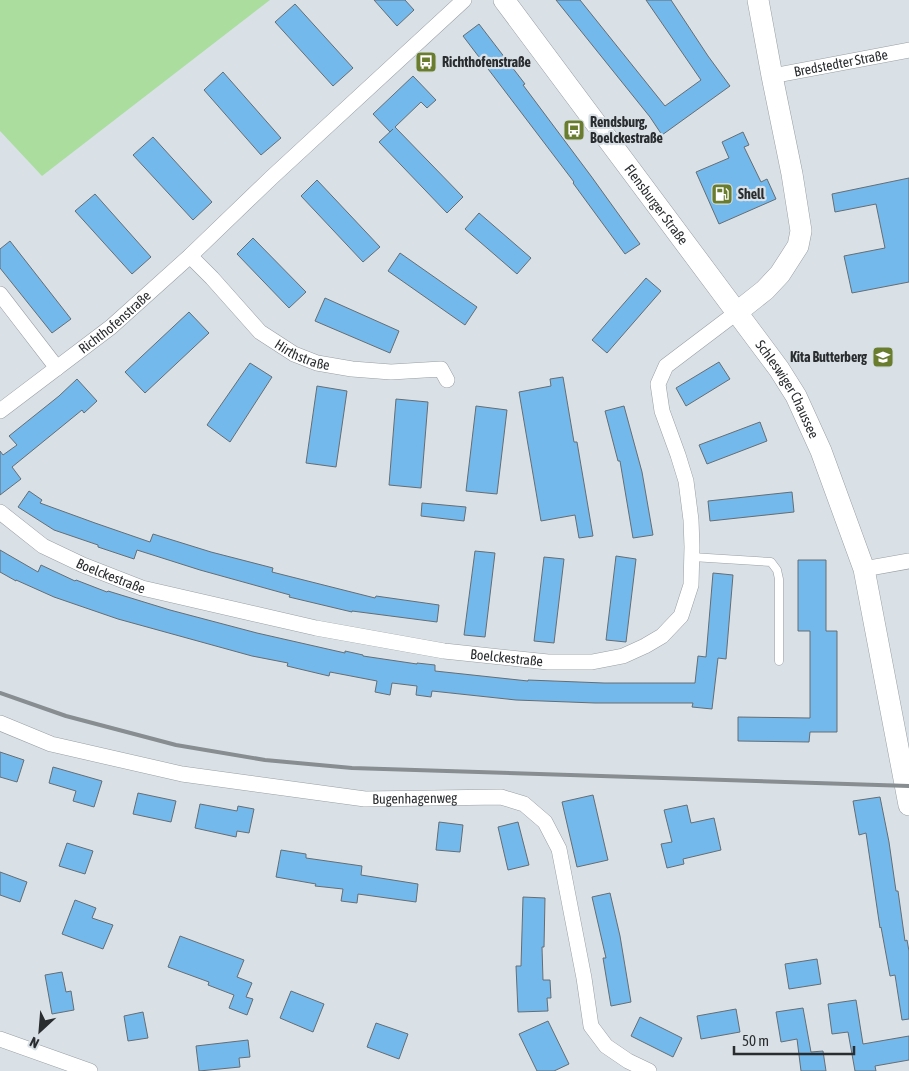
<svg xmlns="http://www.w3.org/2000/svg" width="909" height="1071" font-family="'Asap Condensed',sans-serif">
  <rect width="100%" height="100%" fill="#d9e1e7"/>
  <polygon fill="#abdd9f" points="0,0 270,0 42,176 0,131"/>
  <g fill="#74b9ec" stroke="#666d73">
    <polygon points="374,0 405,0 414,10 397,26"/>
    <polygon points="556,0 580,0 665,106 701,80 646,0 671,0 708,56 730,86 662,135 650,117"/>
    <polygon points="295,4 353,68 333,86 275,22"/>
    <polygon points="479,24 525,84 523,85 591,176 640,244 625,254 573,183 574,182 463,36"/>
    <polygon points="223,72 281,138 261,155 204,90"/>
    <polygon points="413,76 436,100 427,108 421,102 395,127 463,197 447,213 379,142 393,129 390,132 373,114"/>
    <polygon points="743,132 749,145 744,147 761,182 767,179 776,199 719,224 696,172 729,158 722,142"/>
    <polygon points="153,137 212,202 193,220 133,155"/>
    <polygon points="909,178 909,282 852,293 844,256 885,248 876,204 835,212 832,194"/>
    <polygon points="317,180 380,247 363,262 301,196"/>
    <polygon points="95,194 151,257 132,274 75,211"/>
    <polygon points="479,213 531,258 517,274 465,229"/>
    <polygon points="253,238 306,292 289,308 237,254"/>
    <polygon points="10,241 71,319 52,333 0,268 0,249"/>
    <polygon points="400,253 477,307 465,325 388,271"/>
    <polygon points="646,278 661,291 607,353 592,340"/>
    <polygon points="325,298 399,331 390,353 315,321"/>
    <polygon points="189,312 209,333 145,393 125,372"/>
    <polygon points="719,362 730,379 686,406 676,388"/>
    <polygon points="250,363 272,377 230,442 207,425"/>
    <polygon points="563,377 574,442 577,442 593,536 579,538 575,515 541,521 519,392 551,386 550,379"/>
    <polygon points="77,379 97,401 84,413 82,410 12,467 21,479 0,495 0,451 3,455 17,445 9,436 59,396"/>
    <polygon points="317,386 347,391 336,467 306,463"/>
    <polygon points="396,399 428,402 421,488 389,485"/>
    <polygon points="476,406 507,410 497,494 466,491"/>
    <polygon points="624,406 642,472 653,535 633,538 620,461 618,461 605,411"/>
    <polygon points="760,422 767,441 707,464 699,445"/>
    <polygon points="29,491 42,500 40,503 95,523 150,542 153,534 211,552 273,568 272,572 375,598 376,596 439,605 437,622 352,611 352,612 289,597 290,595 200,570 137,550 134,559 98,547 98,545 54,530 18,507"/>
    <polygon points="792,492 794,512 710,521 708,501"/>
    <polygon points="422,503 466,507 464,521 421,516"/>
    <polygon points="0,550 38,572 41,565 75,581 76,580 107,592 108,591 170,610 257,633 345,653 345,651 363,655 363,656 417,664 417,663 435,665 435,671 528,681 528,680 604,683 695,683 698,656 706,657 713,573 733,575 726,659 718,658 712,709 692,707 693,703 595,703 516,700 432,691 431,697 416,695 417,686 392,683 390,695 375,692 377,681 330,672 329,676 287,666 288,663 252,656 147,627 118,619 54,597 16,580 16,581 0,572"/>
    <polygon points="475,551 495,553 485,637 464,635"/>
    <polygon points="616,556 636,559 626,642 606,640"/>
    <polygon points="544,557 564,559 554,643 534,641"/>
    <polygon points="798,560 826,560 826,631 837,631 837,732 810,732 809,742 738,741 738,717 810,718 810,631 798,631"/>
    <polygon points="0,752 24,760 17,782 0,777"/>
    <polygon points="53,767 102,781 94,807 73,801 76,791 49,783"/>
    <polygon points="138,793 176,801 171,822 133,814"/>
    <polygon points="593,795 608,860 577,867 562,802"/>
    <polygon points="880,797 889,842 896,891 898,891 905,941 907,940 909,951 909,1019 902,1020 895,975 890,976 881,927 880,928 866,833 859,835 853,801"/>
    <polygon points="200,804 237,811 238,806 254,809 249,833 237,831 236,837 195,828"/>
    <polygon points="687,805 691,823 714,818 721,850 683,859 684,864 667,868 661,844 672,842 664,810"/>
    <polygon points="439,822 463,825 460,852 436,850"/>
    <polygon points="518,822 529,865 508,870 498,827"/>
    <polygon points="67,843 93,851 85,874 59,866"/>
    <polygon points="281,850 306,854 306,858 362,866 361,875 418,884 416,902 358,894 357,903 341,901 343,889 315,886 316,884 276,877"/>
    <polygon points="0,872 27,882 20,902 0,895"/>
    <polygon points="610,893 620,936 631,1002 611,1006 603,958 606,958 592,897"/>
    <polygon points="523,897 545,898 544,947 542,947 543,980 550,980 551,998 547,998 548,1011 518,1012 516,966 521,966"/>
    <polygon points="75,900 96,908 92,918 113,925 103,949 62,934"/>
    <polygon points="180,936 244,960 237,977 252,983 246,997 253,999 247,1015 229,1008 234,995 208,985 209,982 168,967"/>
    <polygon points="817,959 821,984 789,989 785,964"/>
    <polygon points="62,972 66,992 71,991 74,1010 52,1014 45,975"/>
    <polygon points="291,991 324,1004 313,1032 280,1018"/>
    <polygon points="856,1000 863,1044 909,1036 909,1060 875,1066 876,1071 855,1071 848,1032 832,1034 828,1004"/>
    <polygon points="803,1008 811,1052 823,1051 826,1071 801,1071 797,1039 781,1042 776,1012"/>
    <polygon points="736,1009 740,1032 701,1039 697,1016"/>
    <polygon points="143,1012 148,1038 128,1041 124,1016"/>
    <polygon points="640,1017 682,1038 673,1057 631,1036"/>
    <polygon points="548,1021 569,1064 554,1071 537,1071 519,1034"/>
    <polygon points="376,1023 408,1034 399,1059 367,1047"/>
    <polygon points="248,1040 250,1057 239,1058 240,1067 199,1071 196,1046"/>
  </g>
  <g fill="none" stroke-linecap="round" stroke-linejoin="round">
    <g stroke="#989fa5" stroke-width="9">
      <polyline id="lane" points="692,557 771,562 777,570 779,579 779,661"/>
    </g>
    <g stroke="#989fa5" stroke-width="16">
      <g id="street">
        <path id="s1" d="M772,76L909,50"/>
        <path id="s2" d="M190,256L212,278L260,332L294,354L317,363L352,369L391,372L441,369L447,380"/>
        <polyline points="0,294 57,368"/>
        <path id="s3" d="M0,411L111,327L190,256L271,178L464,0"/>
        <path id="s4" d="M0,512L43,546L83,565L142,588L316,628L444,651L548,662H592L623,656L645,646L662,636L681,616L691,585L692,547L691,520L686,481L678,455L662,411L658,384L666,366L736,313"/>
        <polyline points="864,569 909,561"/>
        <path id="s5" d="M0,723L51,744L182,774L365,799L501,797L524,804L545,822L559,849L584,978L591,1026L606,1046L628,1061L649,1071"/>
        <polyline points="0,1039 90,1071"/>
      </g>
    </g>
    <g stroke="#989fa5" stroke-width="22">
      <g id="secondary">
        <path id="s6" d="M504,0L779,369L796,396L821,451L864,569L909,805"/>
        <polyline points="736,313 765,290 780,274 798,246 801,231 792,174 772,76 758,0"/>
      </g>
    </g>
    <use href="#lane" stroke="#fff" stroke-width="8"/>
    <use href="#street" stroke="#fff" stroke-width="15"/>
    <use href="#secondary" stroke="#fff" stroke-width="21"/>
    <polyline stroke="#878d91" stroke-width="4" points="0,693 66,716 176,745 265,760 352,768 909,786"/>
  </g>
  <defs>
    <g id="bus-square" transform="scale(1.125)"><rect x="-9" y="-9" width="18" height="18" rx="4" fill="#6a7d2e" stroke="#d9e1e7"/><path d="M-5-6H5V4H4V6H2V4H-2V6H-4V4H-5ZM-3.5-4V0h7V-4ZM-3.5 1.2v1.5H-2V1.2ZM2 1.2v1.5H3.5V1.2Z" fill="#fff"/></g>
    <g id="fuel-square" transform="scale(1.125)"><rect x="-9" y="-9" width="18" height="18" rx="4" fill="#6a7d2e" stroke="#d9e1e7"/><path d="M-5.5-6h7V0h2V4h1.3V-2.5L3-4.5l.8-.8L6-3V5H2.5V1h-1V6h-7ZM-4.2-4.7v3.2H.2V-4.7Z" fill="#fff"/></g>
    <g id="school-square" transform="scale(1.125)"><rect x="-9" y="-9" width="18" height="18" rx="4" fill="#6a7d2e" stroke="#d9e1e7"/><path d="M0-5L7-2L0 1L-7-2ZM-4 1L0 2.5L4 1V4Q0 6-4 4Z" fill="#fff"/></g>
  </defs>
  <g fill-rule="evenodd">
    <use href="#bus-square" x="426" y="62"/>
    <use href="#bus-square" x="574" y="130"/>
    <use href="#fuel-square" x="722" y="194"/>
    <use href="#school-square" x="883" y="357"/>
  </g>
  <g text-anchor="middle" stroke-width="4.5" stroke-linejoin="round" paint-order="stroke">
    <g font-size="14" font-weight="bold" fill="#2a2d2f" stroke="#d9e1e7" text-anchor="start">
      <text x="442" y="67">Richthofenstraße</text>
      <text x="590" y="127">Rendsburg,<tspan x="590" dy="16">Boelckestraße</tspan></text>
      <text x="738" y="199">Shell</text>
      <text x="867" y="362" text-anchor="end">Kita Butterberg</text>
    </g>
    <g font-size="14" fill="#2a2d2f" stroke="#d9e1e7">
      <text dy="5" stroke="none"><textPath href="#s1" startOffset="70">Bredstedter Straße</textPath></text>
      <text dy="5" stroke="none"><textPath href="#s6" startOffset="255">Flensburger Straße</textPath></text>
      <text dy="5" stroke="none"><textPath href="#s3" startOffset="145">Richthofenstraße</textPath></text>
      <text dy="5" stroke="none"><textPath href="#s2" startOffset="152">Hirthstraße</textPath></text>
      <text dy="5" stroke="none"><textPath href="#s6" startOffset="482">Schleswiger Chaussee</textPath></text>
      <text dy="5" stroke="none"><textPath href="#s4" startOffset="129">Boelckestraße</textPath></text>
      <text dy="5" stroke="none"><textPath href="#s4" startOffset="534">Boelckestraße</textPath></text>
      <text dy="5" stroke="none"><textPath href="#s5" startOffset="424">Bugenhagenweg</textPath></text>
    </g>
  </g>
  <g transform="translate(40 1031) rotate(206)" stroke="#d9e1e7" stroke-width="4" paint-order="stroke">
  <path d="M0-4L9 19L0 12L-9 19Z" fill="#2a2d2f"/>
  <text y="-8" font-size="14" font-weight="bold" text-anchor="middle" fill="#2a2d2f">N</text>
  </g>
  <path d="M734 1046v8h120v-8" fill="none" stroke="#2a2d2f" stroke-width="2.5"/>
  <text x="742" y="1046" font-size="15" fill="#2a2d2f" stroke="#d9e1e7" stroke-width="4" paint-order="stroke">50 m</text>
</svg>
